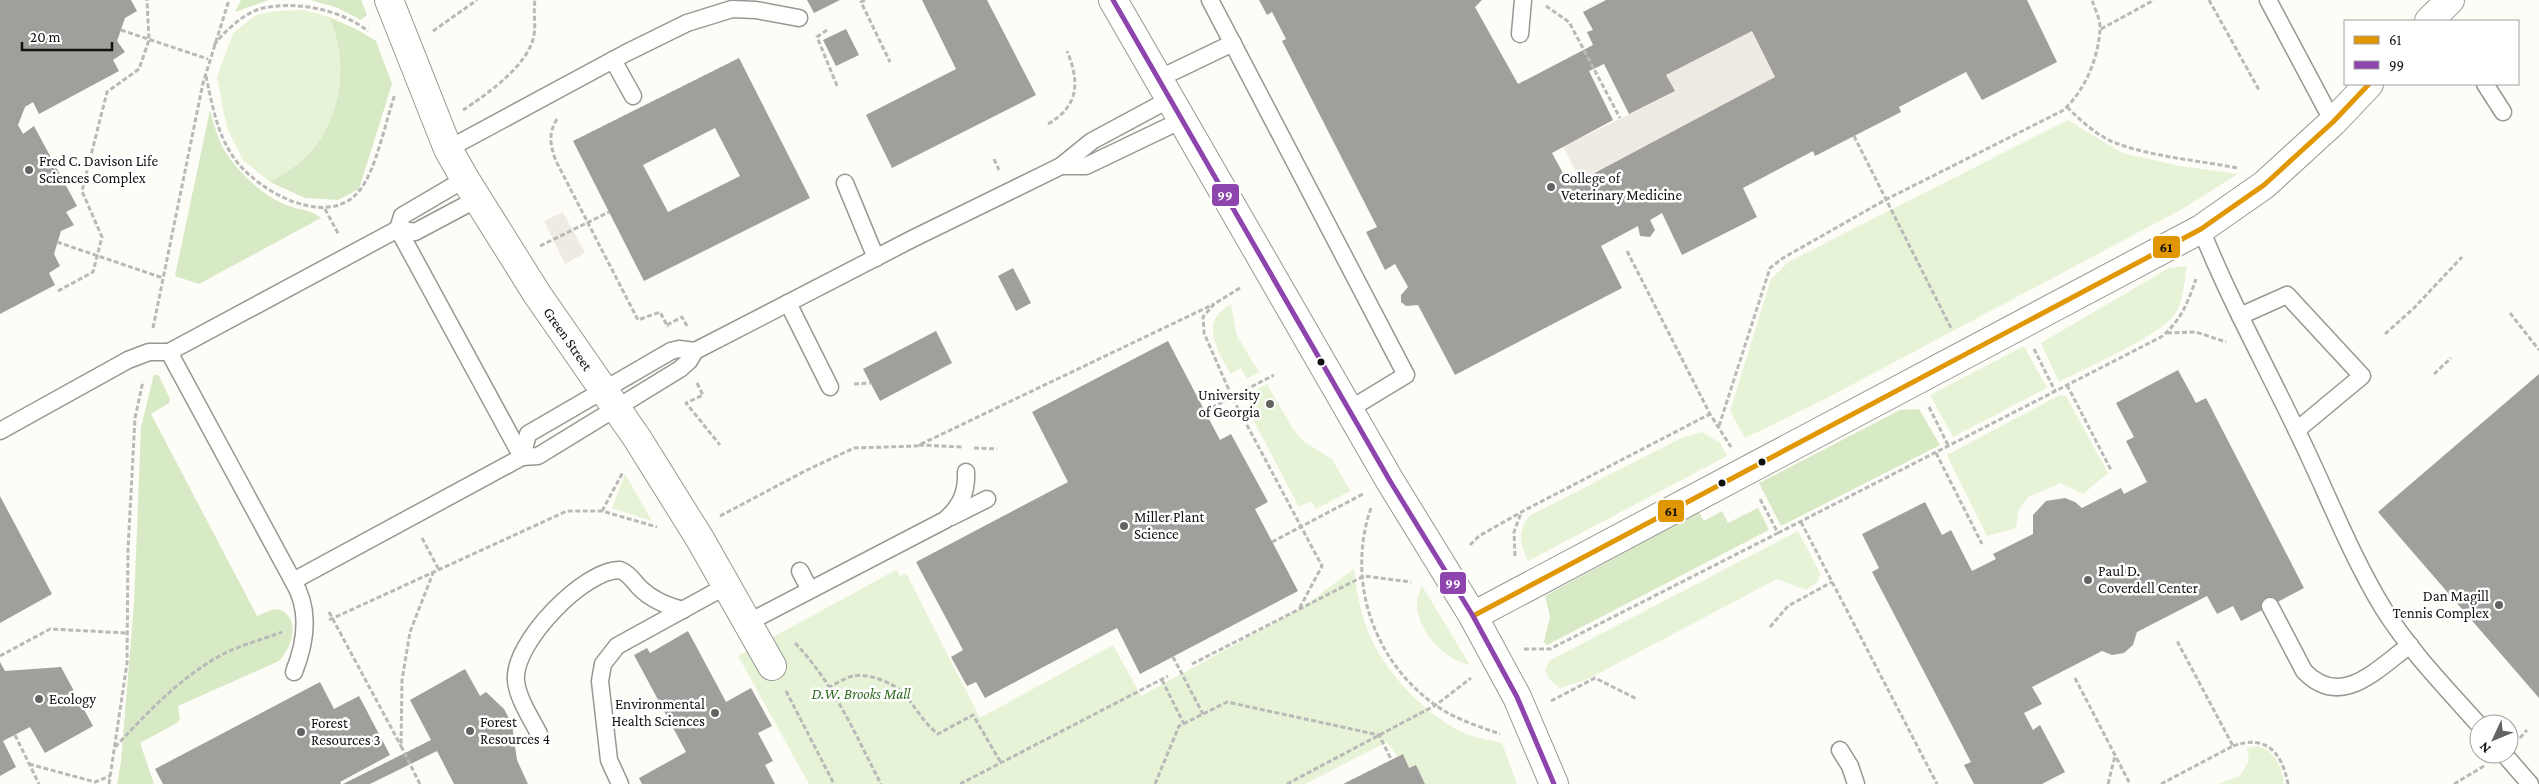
<svg xmlns="http://www.w3.org/2000/svg" width="2539" height="784" font-family="'Crimson Pro',serif">
  <rect width="100%" height="100%" fill="#fdfcf7"/>
  <g fill="#e7f3d7">
    <path d="M304,10L329,17C350,62 342,122 305,158C296,167 282,174 270,182L243,160L227,128L217,77L233,33L256,15L276,11Z"/>
    <polygon points="2068,120 2122,153 2180,166 2238,174 2184,208 1827,398 1745,438 1730,411 1771,279 1788,262"/>
    <path d="M2187,266C2184,282 2184,300 2175,314C2163,334 2084,369 2059,382L2041,343L2169,268Z"/>
    <path d="M1231,304L1237,336L1259,372L1247,379L1241,368L1231,374C1218,350 1198,322 1231,304Z"/>
    <polygon points="2024,346 2047,388 1953,437 1930,395"/>
    <polygon points="1267,384 1293,429 1304,442 1332,459 1350,491 1316,509 1311,501 1299,507 1247,408 1257,389"/>
    <polygon points="2060,395 2066,396 2108,473 2083,494 2061,483 2028,497 2019,509 2016,528 1987,536 1947,455"/>
    <path d="M1702,432L1720,443L1727,456L1528,561C1520,544 1517,532 1529,516L1681,438Z"/>
    <polygon points="625,474 652,521 612,508"/>
    <polygon points="1798,531 1820,573 1818,581 1806,590 1777,579 1588,679 1560,688 1549,679 1545,670 1549,661"/>
    <path d="M1354,569C1357,591 1360,615 1370,636C1387,673 1419,708 1454,728C1469,737 1486,739 1502,743L1517,784H1425L1416,765L1409,768L1403,754L1397,756L1387,742L1305,784H809L738,656L896,570L900,576L906,573L980,718L1113,645L1141,696L1300,609Z"/>
    <path d="M1422,586L1470,665C1445,661 1415,629 1417,602C1417,597 1420,591 1422,586Z"/>
    <path d="M2256,746C2276,751 2281,765 2284,784H2218L2240,776L2249,761L2247,748Z"/>
  </g>
  <g fill="#d8eac5">
    <polygon points="241,0 269,0 235,12"/>
    <polygon points="311,0 361,0 367,15 361,20 338,8"/>
    <path d="M329,17L358,30L376,41L392,84L359,189L338,200L305,198L270,182C282,174 296,167 305,158C342,122 350,62 329,17Z"/>
    <path d="M210,110C213,121 216,133 221,144C233,168 263,197 289,206C303,211 309,209 321,218L199,284L175,276Z"/>
    <path d="M154,374L159,376L170,399L169,403L151,414L257,616C264,614 272,607 280,610C302,619 291,649 279,661L178,706L180,719L177,723L140,743L154,784H117L121,761L134,603L141,427Z"/>
    <polygon points="1919,409 1940,445 1781,526 1759,483 1900,410"/>
    <polygon points="1758,508 1769,530 1547,645 1544,642 1550,616 1545,596 1699,512 1704,521 1722,511 1728,523"/>
  </g>
  <g fill="#edebe2">
    <polygon points="1752,31 1775,77 1580,180 1563,147 1674,92 1666,75"/>
    <polygon points="563,212 585,253 565,264 544,221"/>
  </g>
  <g fill="#a19f9c" fill-rule="evenodd">
    <polygon points="0,0 131,0 137,11 125,18 117,41 125,52 113,60 119,71 39,114 33,102 25,107 18,125 23,134 34,126 77,206 66,212 74,225 61,231 54,254 60,266 49,273 55,285 0,314"/>
    <polygon points="807,0 840,0 814,13"/>
    <polygon points="922,0 987,0 1036,95 892,168 866,115 956,69"/>
    <path d="M1259,0H1482L1475,7L1518,84L1593,45L1587,32L1593,30L1583,12L1606,0H2027L2057,62L1982,100L1966,72L1899,107L1901,112L1815,156L1813,151L1743,188L1757,217L1682,255L1662,213L1650,220L1655,230L1650,237L1640,236L1638,226L1601,246L1622,288L1455,375L1418,305L1406,306L1401,302V295L1408,287L1395,264L1385,270L1366,232L1377,227L1282,41L1286,39L1272,12L1267,15ZM1752,31L1775,77L1570,186L1552,153L1613,120L1589,71L1604,64L1629,114L1675,91L1666,75Z"/>
    <polygon points="846,29 859,55 836,66 823,40"/>
    <path d="M739,58L810,198L644,281L573,141ZM715,128L740,176L668,212L643,165Z"/>
    <polygon points="1013,268 1031,303 1016,311 998,276"/>
    <polygon points="936,331 952,363 880,401 863,369"/>
    <polygon points="1168,341 1220,440 1231,434 1268,502 1255,509 1298,591 1140,674 1117,628 985,698 976,682 967,686 951,657 963,650 916,562 1068,482 1032,412"/>
    <polygon points="2178,370 2196,403 2206,398 2304,588 2241,621 2233,606 2217,614 2207,596 2137,632 2133,645 2124,653 2112,655 2102,651 2032,687 2042,704 2024,713 2033,730 2040,725 2065,772 2042,784 1974,784 1964,765 1971,762 1872,572 1879,568 1862,534 1925,502 1942,535 1951,530 1972,571 1996,559 1993,554 2033,534 2033,515 2046,501 2065,498 2075,502 2082,508 2121,488 2124,494 2147,482 2126,441 2134,437 2116,403"/>
    <polygon points="2539,374 2539,698 2378,512"/>
    <polygon points="0,496 52,594 0,623"/>
    <polygon points="688,631 726,702 751,688 772,726 758,733 773,761 765,765 775,784 642,784 639,778 686,752 634,655 647,648 650,653"/>
    <polygon points="0,662 5,671 61,667 93,726 45,753 30,727 3,741 16,767 0,776"/>
    <polygon points="465,669 480,696 486,692 504,709 512,724 517,760 528,784 454,784 437,751 370,784 343,784 431,740 410,700"/>
    <polygon points="320,682 334,709 359,696 390,755 340,782 341,784 163,784 155,769"/>
    <polygon points="1403,754 1409,768 1416,765 1425,784 1343,784"/>
  </g>
  <g fill="none" stroke-linecap="round" stroke-linejoin="round">
    <g stroke="#979795" stroke-width="19">
      <g id="service">
        <polyline points="1210,0 1406,375 1350,409"/>
        <polyline points="2268,0 2333,122"/>
        <polyline points="1520,34 1523,0"/>
        <polyline points="613,60 633,96"/>
        <polyline points="1158,79 1233,43"/>
        <polyline points="2485,84 2503,112"/>
        <polyline points="448,149 626,53 687,23 732,9 756,10 799,18"/>
        <polyline points="1061,166 1086,166 1182,120"/>
        <polyline points="465,179 402,216 398,229 522,457"/>
        <polyline points="845,183 876,258"/>
        <polyline points="477,199 415,232 398,229 169,352 293,581 522,457 538,456 680,369 689,361 695,351 912,239 1061,166 1092,141 1170,99"/>
        <path d="M2201,229C2229,299 2265,364 2297,431C2326,490 2349,552 2383,608C2410,651 2446,688 2479,725"/>
        <polyline points="788,303 830,387"/>
        <polyline points="2240,316 2287,295 2362,376 2297,430"/>
        <polyline points="0,431 128,360 149,352 169,352"/>
        <polyline points="522,457 528,434 671,351 679,349 695,351"/>
        <polyline points="951,517 987,499"/>
        <polyline points="800,571 810,590"/>
        <path d="M293,581C311,610 306,642 294,672"/>
        <path d="M2270,606L2304,671C2341,710 2377,669 2410,645"/>
        <path d="M747,623L945,520C960,507 967,493 966,472"/>
        <path d="M539,734C531,718 518,699 516,681C512,643 585,569 620,570C630,574 633,581 640,588C652,600 667,606 683,610"/>
        <polyline points="1840,750 1850,766 1856,784"/>
        <polyline points="2504,754 2530,784"/>
        <polyline points="620,784 609,760 600,681 603,664 617,646 726,586"/>
      </g>
    </g>
    <g stroke="#979795" stroke-width="30">
      <g id="minor">
        <polyline points="389,0 448,149 465,179 537,294 637,438 700,539 772,666"/>
        <polyline points="2429,21 2450,0"/>
        <polyline points="1473,616 2201,229 2264,185 2333,122 2369,84"/>
      </g>
    </g>
    <g stroke="#979795" stroke-width="30">
      <polyline id="tertiary" points="1113,0 1390,481 1473,616 1517,697 1554,784"/>
    </g>
    <g stroke="#b9b9b8" stroke-width="3" stroke-dasharray="5 2.5" stroke-linecap="butt">
      <polyline points="865,0 861,2 890,62"/>
      <polyline points="2209,0 2259,90"/>
      <polyline points="1546,6 1569,22 1620,118"/>
      <polyline points="2101,29 2154,0"/>
      <polyline points="121,30 208,59"/>
      <polyline points="827,30 817,37 838,88"/>
      <polyline points="433,31 477,0"/>
      <path d="M214,45C225,31 242,15 259,9C294,0 340,9 368,31"/>
      <path d="M206,76C212,104 217,134 234,158C257,191 328,231 360,190C376,170 386,120 395,94"/>
      <path d="M2067,107C2080,120 2095,134 2113,142C2151,157 2197,160 2237,168"/>
      <path d="M463,110C486,95 529,65 534,35C536,24 533,12 535,0"/>
      <path d="M557,119C548,134 550,145 556,161L638,320L660,312L668,327"/>
      <path d="M1048,124C1079,106 1080,82 1067,51"/>
      <polyline points="1854,136 1952,330"/>
      <polyline points="994,159 999,170"/>
      <polyline points="1573,184 1572,182 1579,178"/>
      <polyline points="325,209 339,235"/>
      <polyline points="57,242 163,278"/>
      <polyline points="540,246 609,212"/>
      <polyline points="1627,251 1710,414 1731,447"/>
      <polyline points="1240,288 1214,304 1203,317 1204,333 1232,397 1322,566 1299,609"/>
      <polyline points="58,291 93,272 102,237 82,191 107,92 139,69 149,40 147,0"/>
      <polyline points="2510,313 2539,350"/>
      <polyline points="667,325 682,317 687,326"/>
      <polyline points="153,328 203,83 229,0"/>
      <polyline points="2167,333 2196,332 2226,342"/>
      <polyline points="2385,334 2414,308 2462,257"/>
      <polyline points="2034,349 2055,391"/>
      <polyline points="2434,374 2451,358"/>
      <polyline points="697,383 703,395 686,403 720,445"/>
      <polyline points="854,384 870,383"/>
      <polyline points="2067,385 2111,470"/>
      <polyline points="1929,407 1949,447"/>
      <polyline points="1205,411 1274,375"/>
      <path d="M1719,426L1770,268L1783,258L1885,200L2062,111C2084,93 2098,59 2100,30C2101,21 2095,9 2092,0"/>
      <polyline points="919,445 962,447"/>
      <polyline points="974,448 997,449"/>
      <polyline points="1936,453 1982,544"/>
      <path d="M1371,508C1346,580 1373,660 1434,704C1454,719 1478,726 1500,734"/>
      <polyline points="602,511 623,472"/>
      <polyline points="720,516 807,470 854,448 917,446 1214,304"/>
      <polyline points="1801,522 1937,784"/>
      <path d="M1778,533L2161,337C2181,321 2188,302 2196,279"/>
      <polyline points="422,538 439,570"/>
      <polyline points="1272,542 1363,494"/>
      <polyline points="1470,545 1479,536 1525,510 1710,414"/>
      <polyline points="1515,556 1514,532 1521,513"/>
      <polyline points="329,612 401,746"/>
      <polyline points="329,620 567,511 602,511 657,527"/>
      <polyline points="1770,627 1788,606 1832,582"/>
      <path d="M795,643C833,682 856,736 881,784"/>
      <polyline points="1524,649 1550,649 1778,533 1759,497"/>
      <polyline points="0,656 50,629 127,633"/>
      <polyline points="1173,657 1203,714"/>
      <polyline points="1192,664 1364,576 1411,582"/>
      <polyline points="2075,678 2130,784"/>
      <polyline points="1162,680 1184,724"/>
      <path d="M828,688C836,684 844,678 853,676C868,673 892,682 903,693C916,707 921,720 938,734L973,715L1001,763"/>
      <polyline points="786,691 834,784"/>
      <polyline points="1551,701 1595,678 1637,699"/>
      <polyline points="15,735 39,784"/>
      <polyline points="2520,738 2527,730"/>
      <path d="M2233,746C2267,734 2282,753 2288,784"/>
      <path d="M115,747C149,711 182,675 227,652C244,644 264,639 282,632"/>
      <polyline points="29,764 95,782 110,776"/>
      <polyline points="109,784 127,663 128,549 135,418 143,381"/>
      <polyline points="420,784 401,746 402,680 410,632 433,573"/>
      <polyline points="960,784 1168,676"/>
      <polyline points="1155,784 1179,726 1227,702 1379,735 1391,759"/>
      <polyline points="1287,784 1436,705 1471,678"/>
      <polyline points="2108,784 2115,756"/>
      <polyline points="2161,784 2233,746 2176,639"/>
      <polyline points="2454,784 2484,766"/>
    </g>
    <use href="#service" stroke="#fffffe" stroke-width="16"/>
    <use href="#minor" stroke="#fffffe" stroke-width="28"/>
    <use href="#tertiary" stroke="#fffffe" stroke-width="28"/>
    <g stroke="#fff" stroke-width="9">
      <polyline id="bus-1" points="1473,616 2201,229 2264,185 2333,122 2369,84"/>
    </g>
    <g stroke="#fff" stroke-width="9">
      <polyline id="bus-2" points="1113,0 1390,481 1473,616 1517,697 1554,784"/>
    </g>
    <use href="#bus-1" stroke="#e09702" stroke-width="5"/>
    <use href="#bus-2" stroke="#8e44ad" stroke-width="5"/>
  </g>
  <g fill="#646362" stroke="#fff" stroke-width="2">
    <circle cx="29" cy="170" r="5"/>
    <circle cx="1551" cy="187" r="5"/>
    <circle cx="1270" cy="404" r="5"/>
    <circle cx="1124" cy="526" r="5"/>
    <circle cx="2088" cy="580" r="5"/>
    <circle cx="2499" cy="605" r="5"/>
    <circle cx="39" cy="699" r="5"/>
    <circle cx="715" cy="713" r="5"/>
    <circle cx="470" cy="731" r="5"/>
    <circle cx="301" cy="732" r="5"/>
  </g>
  <g fill="#111" stroke="#fff" stroke-width="2">
    <circle cx="1321" cy="362" r="4.5"/>
    <circle cx="1762" cy="462" r="4.5"/>
    <circle cx="1722" cy="483" r="4.5"/>
  </g>
  <g text-anchor="middle" stroke-width="5" stroke-linejoin="round" paint-order="stroke">
    <g font-size="15" fill="#111" stroke="#fff" text-anchor="start">
      <text x="39" y="166">Fred C. Davison Life<tspan x="39" dy="17">Sciences Complex</tspan></text>
      <text x="1561" y="183">College of<tspan x="1561" dy="17">Veterinary Medicine</tspan></text>
      <text x="1260" y="400" text-anchor="end">University<tspan x="1260" dy="17">of Georgia</tspan></text>
      <text x="1134" y="522">Miller Plant<tspan x="1134" dy="17">Science</tspan></text>
      <text x="2098" y="576">Paul D.<tspan x="2098" dy="17">Coverdell Center</tspan></text>
      <text x="2489" y="601" text-anchor="end">Dan Magill<tspan x="2489" dy="17">Tennis Complex</tspan></text>
      <text x="49" y="704">Ecology</text>
      <text x="705" y="709" text-anchor="end">Environmental<tspan x="705" dy="17">Health Sciences</tspan></text>
      <text x="480" y="727">Forest<tspan x="480" dy="17">Resources 4</tspan></text>
      <text x="311" y="728">Forest<tspan x="311" dy="17">Resources 3</tspan></text>
    </g>
    <g font-size="15" fill="#111" stroke="#fff">
      <text transform="translate(568 339) rotate(55)" y="5">Green Street</text>
    </g>
    <g font-size="15" font-style="italic" fill="#2f6b1f" stroke="#fff">
      <text x="861" y="699">D.W. Brooks Mall</text>
    </g>
  </g>
  <g stroke="#fff" stroke-width="2">
    <rect x="1211" y="183" width="29" height="24" rx="5" fill="#8e44ad"/>
    <rect x="2152" y="235" width="29" height="24" rx="5" fill="#e09702"/>
    <rect x="1657" y="499" width="28" height="24" rx="5" fill="#e09702"/>
    <rect x="1439" y="571" width="28" height="24" rx="5" fill="#8e44ad"/>
  </g>
  <g font-size="14" text-anchor="middle" font-weight="bold" fill="#fff">
    <text x="1225" y="200">99</text>
    <text x="1453" y="588">99</text>
  </g>
  <g font-size="14" text-anchor="middle" font-weight="bold" fill="#111">
    <text x="2166" y="252">61</text>
    <text x="1671" y="516">61</text>
  </g>
  <rect x="2344" y="20" width="175" height="65" fill="#ffffff" stroke="#a0a0a0"/>
  <rect x="2354" y="36" width="25" height="8" fill="#e09702" stroke="#a0a0a0"/>
  <text x="2389" y="45" font-size="15" fill="#111111">61</text>
  <rect x="2354" y="61" width="25" height="8" fill="#8e44ad" stroke="#a0a0a0"/>
  <text x="2389" y="70" font-size="15" fill="#111111">99</text>
  <g transform="translate(2494 739) rotate(226)"><circle r="24" fill="#ffffff" stroke="#a0a0a0"/>
  <path d="M0-4L9 19L0 12L-9 19Z" fill="#646362"/>
  <text y="-8" font-size="14" font-weight="bold" text-anchor="middle" fill="#111111">N</text>
  </g>
  <path d="M22 42v8h90v-8" fill="none" stroke="#111111" stroke-width="2.5"/>
  <text x="30" y="42" font-size="15" fill="#111111" stroke="#ffffff" stroke-width="4" paint-order="stroke">20 m</text>
</svg>
